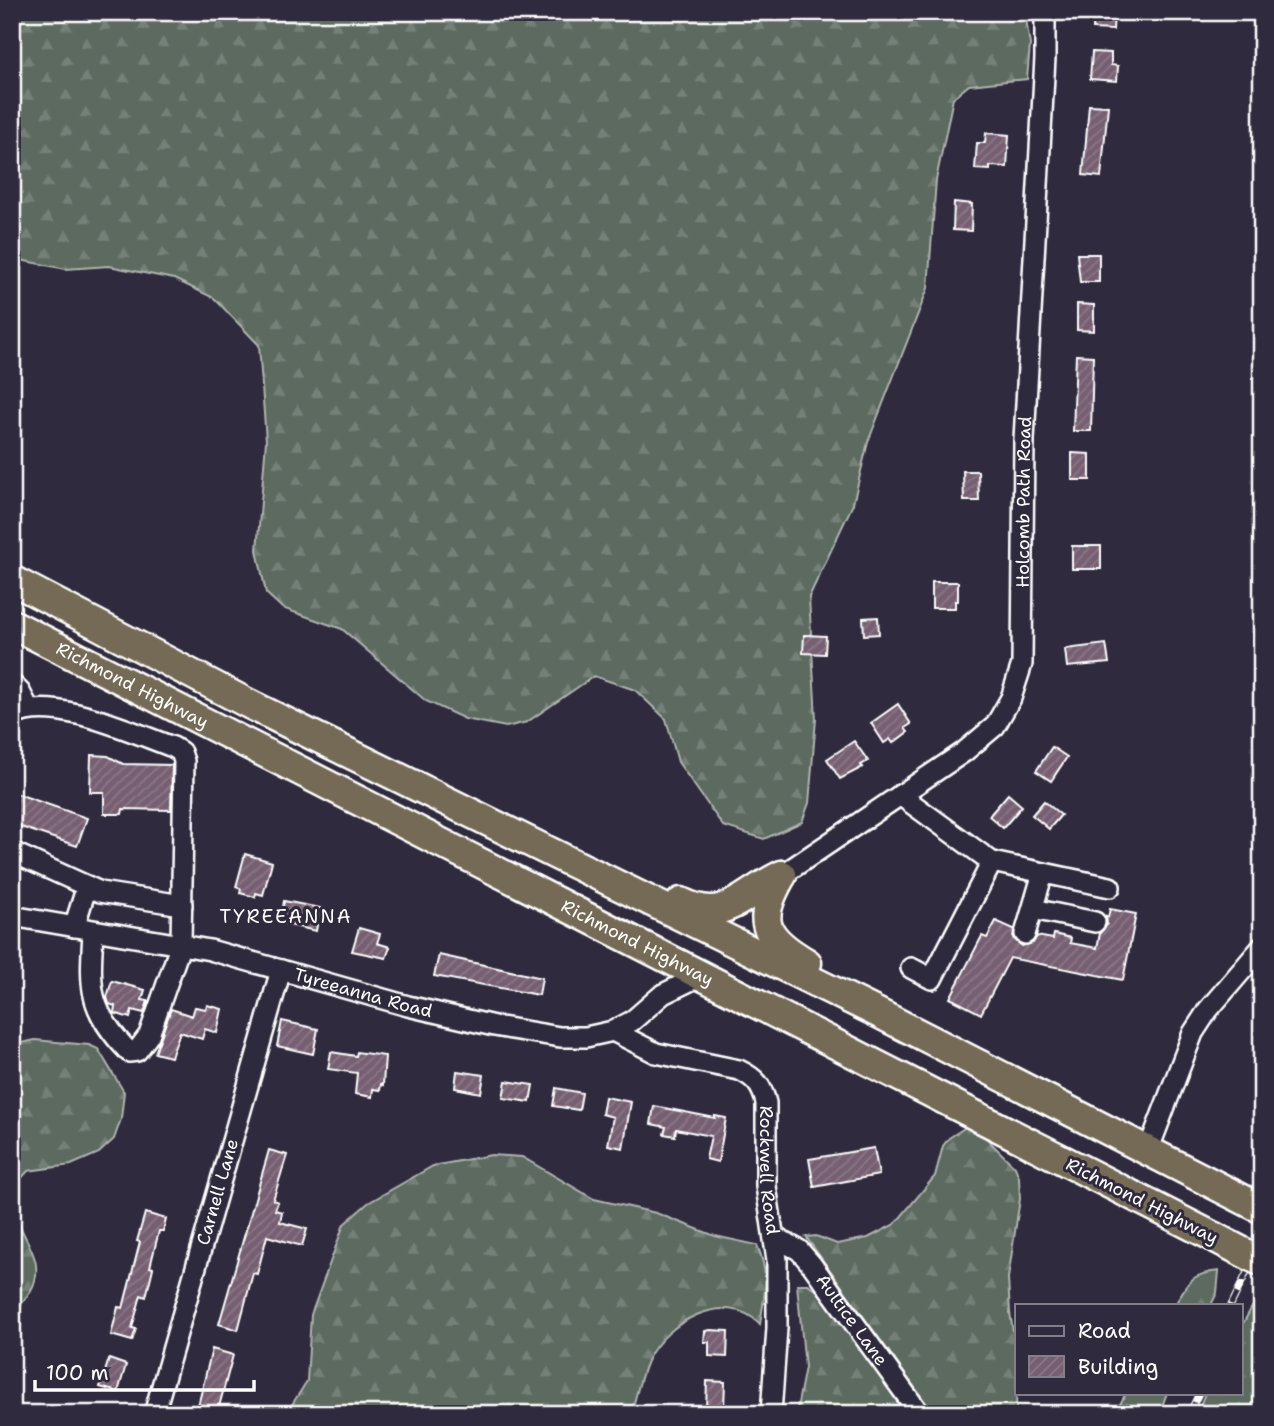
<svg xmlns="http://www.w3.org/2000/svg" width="1274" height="1426" font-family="'Shantell Sans',sans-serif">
  <defs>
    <pattern id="forest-firs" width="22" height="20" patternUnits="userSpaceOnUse" patternTransform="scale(1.75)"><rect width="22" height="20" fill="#5d6a60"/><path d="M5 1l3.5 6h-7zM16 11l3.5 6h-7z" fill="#758078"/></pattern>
    <pattern id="building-hatch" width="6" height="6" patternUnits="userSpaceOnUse" patternTransform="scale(1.75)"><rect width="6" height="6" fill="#765f72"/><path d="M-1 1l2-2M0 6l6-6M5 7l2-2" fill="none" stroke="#8b7787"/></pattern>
  </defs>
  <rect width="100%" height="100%" fill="#2f2a3d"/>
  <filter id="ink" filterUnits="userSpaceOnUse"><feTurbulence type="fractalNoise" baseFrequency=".0143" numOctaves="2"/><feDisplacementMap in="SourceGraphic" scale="14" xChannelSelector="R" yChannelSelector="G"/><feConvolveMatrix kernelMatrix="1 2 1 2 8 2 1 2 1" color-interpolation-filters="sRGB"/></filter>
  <g filter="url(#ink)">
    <g fill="url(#forest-firs)" stroke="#aeb4b0" stroke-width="2">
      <polygon points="12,12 1025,12 1030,45 1027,79 969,85 953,98 936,180 928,288 868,442 853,504 809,597 816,719 809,803 802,822 764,839 723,826 678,762 666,719 635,690 594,676 527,722 506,727 465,719 426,701 342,629 282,608 266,593 257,550 266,441 259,345 214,298 174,279 109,266 66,269 25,261 12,255"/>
      <polygon points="35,1040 89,1045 98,1049 124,1092 121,1119 114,1139 99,1153 71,1165 28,1171 14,1186 12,1193 12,1045"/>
      <polygon points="966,1127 977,1129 1015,1167 1019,1177 1020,1199 1008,1278 1010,1313 1017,1355 1016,1414 934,1414 806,1237 816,1236 837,1244 868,1238 895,1224 935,1176 943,1146 949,1138"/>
      <path d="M491,1155L522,1157L594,1199L656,1213L715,1236L757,1245C770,1275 765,1293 760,1324C725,1288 665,1323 647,1361C640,1377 636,1397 631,1414H286L307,1381L311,1315L344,1224L368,1203L433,1166Z"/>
      <path d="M12,1204C17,1235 50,1259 30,1292C26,1300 18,1307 12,1314Z"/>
      <path d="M1219,1271L1217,1293L1211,1305H1175C1188,1281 1191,1274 1219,1271Z"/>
      <polygon points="797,1284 808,1284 817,1291 884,1380 904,1414 796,1414 805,1367"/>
      <polygon points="1262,1289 1262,1414 1197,1414 1205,1393 1241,1393 1241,1327"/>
      <polygon points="1126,1393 1167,1393 1159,1414 1115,1414"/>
    </g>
    <g fill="url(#building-hatch)" stroke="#fff" stroke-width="2">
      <polygon points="1094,12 1114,12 1113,30 1093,29"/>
      <polygon points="1092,52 1111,53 1111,65 1118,66 1117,81 1090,79"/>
      <polygon points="1089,105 1108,106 1101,177 1083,175"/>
      <polygon points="986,133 1009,135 1007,167 990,166 990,170 975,169 977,143 985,143"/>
      <polygon points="954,202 972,204 971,231 953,230"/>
      <polygon points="1077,254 1099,254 1099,282 1080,282"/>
      <polygon points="1077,304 1094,305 1094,331 1077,330"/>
      <polygon points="1076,355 1093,356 1091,431 1073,431"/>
      <polygon points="1072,453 1090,454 1090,480 1072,480"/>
      <polygon points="963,471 978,471 979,501 964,501"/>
      <rect x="1072" y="546" width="29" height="23"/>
      <polygon points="932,582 958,582 958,601 955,601 955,608 932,608"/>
      <polygon points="878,617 879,634 864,635 863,618"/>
      <polygon points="804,635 826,636 825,654 803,653"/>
      <polygon points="1106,644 1109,663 1067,667 1065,649"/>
      <polygon points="898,704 911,724 905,728 908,732 893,743 890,739 884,743 871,723"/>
      <polygon points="854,741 868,761 861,765 863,767 840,779 827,759"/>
      <polygon points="1052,747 1067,757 1051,781 1036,771"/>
      <polygon points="91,755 108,756 123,764 172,765 171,810 123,809 122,814 104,814 104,792 90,792"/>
      <polygon points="12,792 87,818 77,846 12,824"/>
      <polygon points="1008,794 1022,806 1003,828 989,816"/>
      <polygon points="1044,801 1061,815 1049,829 1032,815"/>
      <polygon points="245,854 272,862 263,895 256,893 255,897 240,893 241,889 236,887"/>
      <polygon points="284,901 320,908 316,931 280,923"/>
      <polygon points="1110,909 1136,914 1123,980 1010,958 981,1014 950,998 982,936 987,938 996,921 1014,929 1013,938 1022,946 1033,943 1037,936 1053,939 1054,934 1071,938 1070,943 1097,948 1100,933 1107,925 1106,916 1108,917"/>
      <polygon points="359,928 380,934 377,943 390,947 386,958 352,951"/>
      <polygon points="439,955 542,978 539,995 434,976"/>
      <polygon points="112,981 145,990 142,1000 148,1001 144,1013 132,1010 130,1018 114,1013 115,1006 109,1004 107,997"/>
      <polygon points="207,1005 222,1009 217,1033 205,1029 202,1039 180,1032 171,1057 155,1053 171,1009 192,1016 195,1007 206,1009"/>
      <polygon points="282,1021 318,1029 313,1054 277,1046"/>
      <polygon points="331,1052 356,1056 357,1052 385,1056 383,1085 381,1084 380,1090 373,1089 372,1097 355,1094 357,1073 328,1069"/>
      <polygon points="457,1071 484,1075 481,1093 455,1088"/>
      <polygon points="506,1081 533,1085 530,1102 503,1098"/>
      <polygon points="556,1088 582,1093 579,1110 553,1106"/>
      <polygon points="605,1097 631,1102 623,1148 608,1145 613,1117 602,1114"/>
      <polygon points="654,1106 715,1118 715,1116 726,1118 718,1162 706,1159 711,1136 676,1129 675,1136 664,1134 666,1127 651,1124"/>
      <polygon points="874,1148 879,1175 814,1187 809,1159"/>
      <polygon points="269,1150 287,1155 273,1200 278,1202 275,1210 282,1212 280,1222 307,1229 302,1246 267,1236 257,1274 253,1273 238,1330 219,1324"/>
      <polygon points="145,1213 166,1219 163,1231 159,1231 150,1267 153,1268 146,1297 141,1295 132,1328 136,1329 132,1341 111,1335 118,1307 123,1308 140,1242 137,1241"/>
      <polygon points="710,1330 728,1331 727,1357 709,1356 709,1342 704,1342 705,1331"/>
      <polygon points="212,1349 233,1355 217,1414 196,1414"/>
      <polygon points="109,1359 126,1365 118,1392 100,1387"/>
      <polygon points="707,1381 725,1382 724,1408 706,1407"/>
    </g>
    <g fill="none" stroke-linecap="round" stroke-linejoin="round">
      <g stroke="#fff" stroke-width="24">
        <g id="minor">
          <polyline points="12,684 20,692 29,709"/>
          <path d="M12,716C52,694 133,733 173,747L181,752L184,761L181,944L149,1035L137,1051L129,1052C87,1008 90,988 93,931"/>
          <polyline points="900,795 992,862 1110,887"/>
          <polyline points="12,852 100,892 182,905"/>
          <path id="s1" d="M782,875L964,752L995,726L1011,698L1022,664L1024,440L1045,58V12"/>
          <polyline points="1033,909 1095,922"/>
          <path id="s2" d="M12,916L210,950L408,1006L494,1026L560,1037H586L613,1031L632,1021L663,994L702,975"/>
          <polyline points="74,927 87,886"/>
          <polyline points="1025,934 1043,873"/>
          <polyline points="911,968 932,979 992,862"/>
          <path id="s3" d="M613,1031L656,1053L739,1070C756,1078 762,1086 766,1103V1186L777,1260V1328L771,1414"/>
          <polyline points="1148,1151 1193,1033 1208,1010 1262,947"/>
          <path id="s4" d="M774,1237L799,1250L812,1265L920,1414"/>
          <path id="s5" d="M154,1414L281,970"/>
        </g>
      </g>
      <g stroke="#fff" stroke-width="33">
        <g id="highway">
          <polyline points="12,580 249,704 878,1013 1262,1209"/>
          <path id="s6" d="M12,624L1212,1236"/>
          <path d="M782,875C756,920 761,936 807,963"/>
          <path d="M681,902C727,925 742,893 782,875"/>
        </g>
      </g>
      <use href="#minor" stroke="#2f2a3d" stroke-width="19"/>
      <use href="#highway" stroke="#756a55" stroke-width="28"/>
      <g stroke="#fff" stroke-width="7">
        <g id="rail">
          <polyline points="1231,1305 1262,1241"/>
          <polyline points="1189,1414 1199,1393"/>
        </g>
      </g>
      <use href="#rail" stroke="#2f2a3d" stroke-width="4.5" stroke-dasharray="13" stroke-linecap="butt"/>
      <g stroke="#fff" stroke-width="33" stroke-linecap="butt">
        <polyline id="highway-bridge" points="1212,1236 1262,1262"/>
      </g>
      <use href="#highway-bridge" stroke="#756a55" stroke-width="28"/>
    </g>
  </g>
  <g text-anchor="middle" stroke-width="6" stroke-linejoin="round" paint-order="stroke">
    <g font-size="18" fill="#fff" stroke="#2f2a3d">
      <text dy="6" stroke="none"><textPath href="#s1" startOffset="490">Holcomb Path Road</textPath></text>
      <text dy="6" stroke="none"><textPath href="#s6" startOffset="135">Richmond Highway</textPath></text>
      <text dy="6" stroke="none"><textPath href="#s6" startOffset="702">Richmond Highway</textPath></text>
      <text dy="6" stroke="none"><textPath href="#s2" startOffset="360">Tyreeanna Road</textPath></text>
      <text dy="6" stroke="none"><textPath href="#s3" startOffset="245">Rockwell Road</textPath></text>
      <text dy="6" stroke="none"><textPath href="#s5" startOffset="231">Carnell Lane</textPath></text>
      <text transform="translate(1142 1201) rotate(27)" y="6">Richmond Highway</text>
      <text dy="6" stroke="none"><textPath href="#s4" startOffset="116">Aultice Lane</textPath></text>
    </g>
    <g font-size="19" letter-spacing="2" fill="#fff" stroke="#2f2a3d">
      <text x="286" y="923">TYREEANNA</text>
    </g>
  </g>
  <rect width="1274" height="1426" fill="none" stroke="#2f2a3d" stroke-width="42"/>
  <rect x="21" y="21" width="1232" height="1384" fill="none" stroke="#fff" stroke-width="2.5" filter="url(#ink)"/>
  <rect x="1015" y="1304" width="228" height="91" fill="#2f2a3d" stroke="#827f8b" stroke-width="2"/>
  <rect x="1029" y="1326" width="35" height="10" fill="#2f2a3d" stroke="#827f8b" stroke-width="2"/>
  <text x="1078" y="1338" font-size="21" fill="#ffffff">Road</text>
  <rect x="1029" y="1356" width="35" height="21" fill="url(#building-hatch)" stroke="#827f8b" stroke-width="2"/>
  <text x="1078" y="1374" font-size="21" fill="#ffffff">Building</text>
  <path d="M35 1380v10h219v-10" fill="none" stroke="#ffffff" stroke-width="3.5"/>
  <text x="46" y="1380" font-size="21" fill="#ffffff" stroke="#2f2a3d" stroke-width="5" paint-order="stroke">100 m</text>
</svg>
